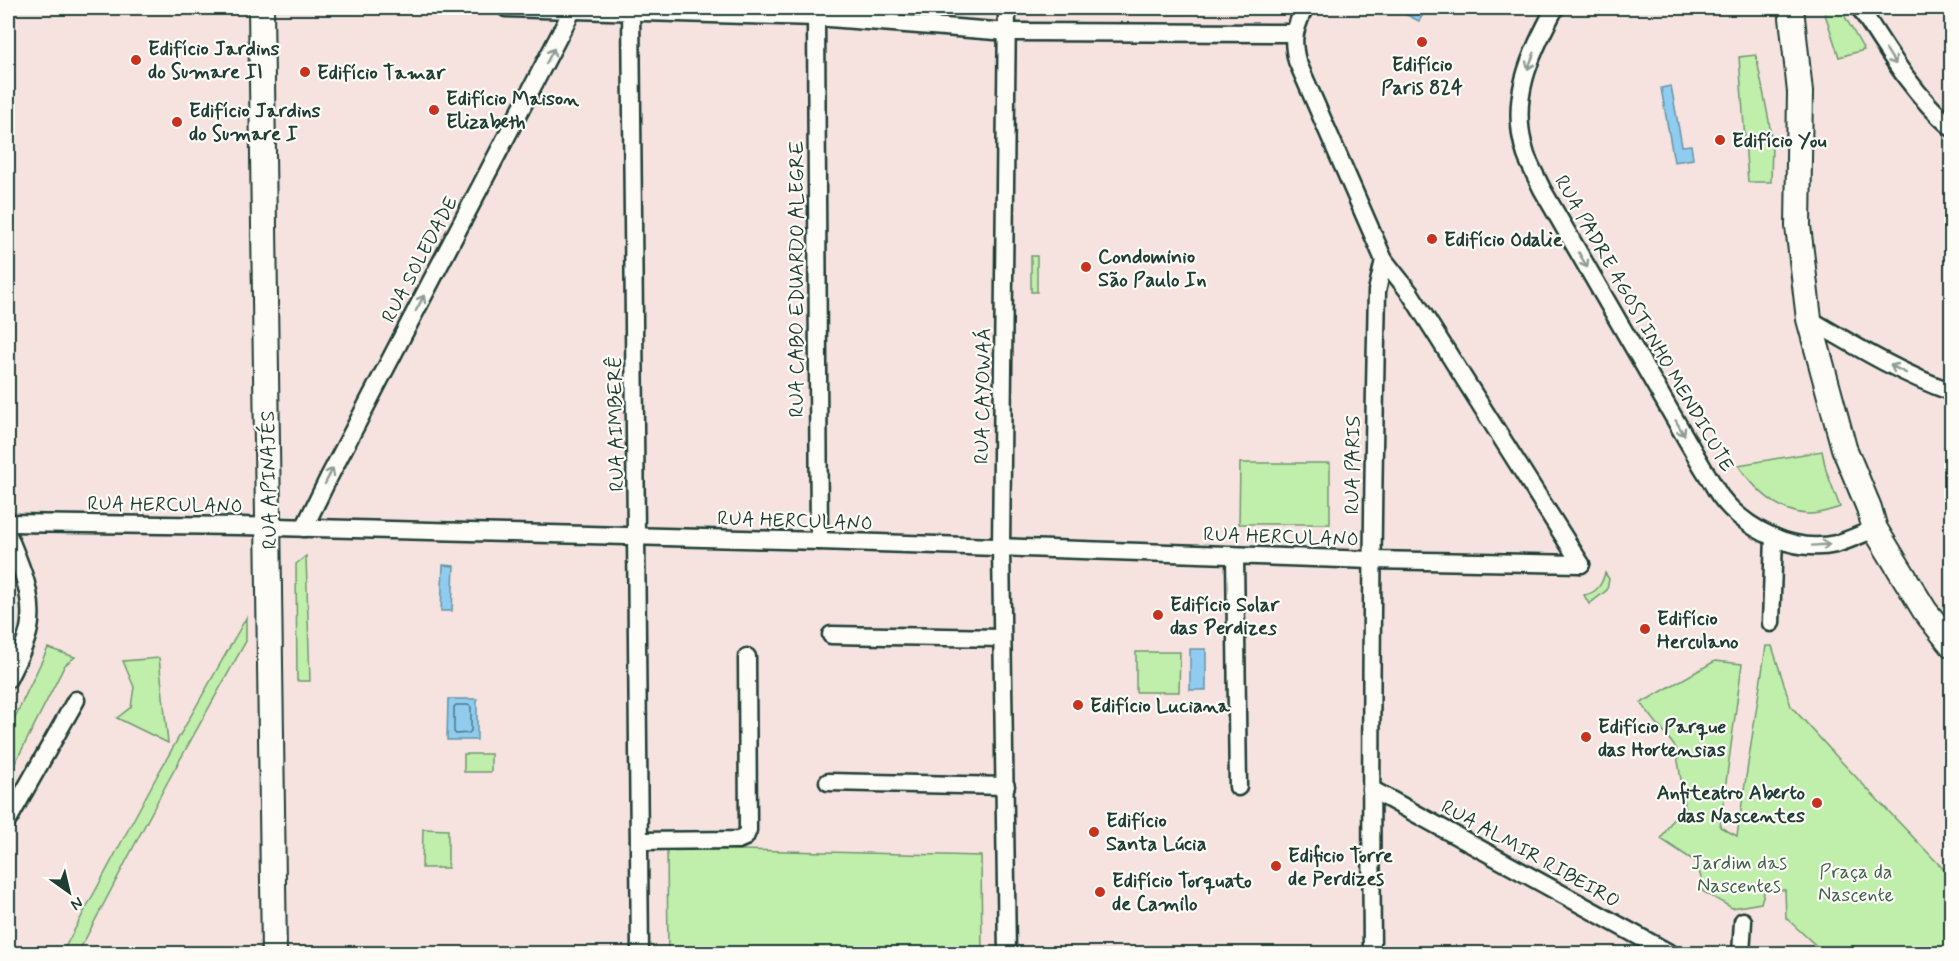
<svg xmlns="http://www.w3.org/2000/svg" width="1959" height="961" font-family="Mynerve,sans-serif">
  <rect width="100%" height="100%" fill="#f6e3df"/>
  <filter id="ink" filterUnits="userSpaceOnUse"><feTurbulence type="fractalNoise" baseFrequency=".0167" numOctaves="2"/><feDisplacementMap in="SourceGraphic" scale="12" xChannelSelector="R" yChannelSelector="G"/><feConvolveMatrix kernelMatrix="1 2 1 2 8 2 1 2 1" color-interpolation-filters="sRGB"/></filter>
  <g filter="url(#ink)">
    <g fill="#c0eeab" stroke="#709670" stroke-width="1.5">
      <polygon points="1823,8 1840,8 1864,50 1839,57"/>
      <polygon points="1756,55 1769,121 1772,144 1771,182 1748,182 1739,57"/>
      <rect x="1031" y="256" width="6" height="36"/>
      <path d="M1822,451L1826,470L1840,507C1830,510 1817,515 1807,514C1777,512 1754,488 1738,465Z"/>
      <polygon points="1240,463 1330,463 1330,524 1239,524"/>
      <polygon points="306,556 310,681 297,681 296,564"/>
      <path d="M1605,573L1609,579L1607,590L1589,604L1584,595C1597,593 1602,584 1605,573Z"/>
      <polygon points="246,618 246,641 167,783 78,953 62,953 158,774"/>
      <polygon points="1766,646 1772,646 1791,706 1837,757 1951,877 1951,953 1824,953 1786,918 1785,890 1765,889 1761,903 1732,908 1702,891 1705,882 1702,881 1696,862 1661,839 1678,810 1686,812 1676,748 1641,703 1715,661 1742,664 1720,827 1737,836"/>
      <polygon points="48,648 75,657 65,665 8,777 8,732"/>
      <polygon points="1136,652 1180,652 1179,692 1136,692"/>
      <polygon points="159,658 168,743 117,718 131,707 134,687 123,661"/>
      <rect x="464" y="754" width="27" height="18"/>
      <polygon points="423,829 448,830 448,868 422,868"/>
      <polygon points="667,848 981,856 982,953 668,953"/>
    </g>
    <g fill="#90ccf0" stroke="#6393a5" stroke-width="1.5">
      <polygon points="1393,8 1427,8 1419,21"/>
      <polygon points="1671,86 1682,146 1691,145 1693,159 1674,162 1661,88"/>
      <polygon points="443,565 454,566 452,611 441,611"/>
      <rect x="1190" y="649" width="16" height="41"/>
      <polygon points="448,699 477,699 477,740 447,740"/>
    </g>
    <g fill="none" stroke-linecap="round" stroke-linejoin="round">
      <polygon stroke="#4c767f" stroke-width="1.5" points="456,705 468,705 471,707 471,731 469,733 456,734 454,732 454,707"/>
      <g stroke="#1f3d34" stroke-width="21">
        <g id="street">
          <polyline points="506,8 816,17 1008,32 1293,33"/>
          <polyline points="631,8 640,954"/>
          <path d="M1304,8C1295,30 1291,37 1297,61L1384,260L1377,291C1372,512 1370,733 1372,954"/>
          <path d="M1555,8C1530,55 1508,100 1526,155C1530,166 1537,178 1542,189L1703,468C1709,477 1714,487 1720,496C1745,529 1793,554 1836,544C1849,540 1862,534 1875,529"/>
          <path d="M1860,8C1887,50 1913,94 1952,128"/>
          <polyline points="816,17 819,541"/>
          <polyline points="1384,260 1410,293 1581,564"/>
          <path d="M1809,319C1855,346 1901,374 1952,392"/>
          <polyline points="8,523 239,526 819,541 1371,560 1581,564"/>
          <polyline points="304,528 328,479 573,9"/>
          <path d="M8,535C19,562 33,592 30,622C28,642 16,662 8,679"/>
          <polyline points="1235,556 1238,787"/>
          <polyline points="1771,623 1774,537"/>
          <polyline points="831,635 1002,638"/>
          <polyline points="828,782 1006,786"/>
          <polyline points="1371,789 1671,954"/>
          <polyline points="8,820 76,700"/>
          <polyline points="639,841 738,840 745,837 748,830 747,657"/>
          <polyline points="1007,954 1001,548 1007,8"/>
          <polyline points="1741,954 1743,921"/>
        </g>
      </g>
      <g stroke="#1f3d34" stroke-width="28">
        <g id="secondary">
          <polyline points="261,8 274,954"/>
          <polyline points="1791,8 1800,92 1798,226 1809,319 1844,448 1869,508 1875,529 1925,611 1952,645"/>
        </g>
      </g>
      <use href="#street" stroke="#fdfcf7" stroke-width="16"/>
      <use href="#secondary" stroke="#fdfcf7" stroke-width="24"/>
    </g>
    <defs><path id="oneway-shaft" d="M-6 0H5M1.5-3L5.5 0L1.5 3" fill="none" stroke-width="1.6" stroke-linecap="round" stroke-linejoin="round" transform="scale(1.5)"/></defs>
    <g stroke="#8e9c96">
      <use href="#oneway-shaft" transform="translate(550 56) rotate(-62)"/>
      <use href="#oneway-shaft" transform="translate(1891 57) rotate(58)"/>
      <use href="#oneway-shaft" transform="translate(1531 61) rotate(112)"/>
      <use href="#oneway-shaft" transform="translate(1583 260) rotate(60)"/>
      <use href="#oneway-shaft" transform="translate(420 303) rotate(-62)"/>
      <use href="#oneway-shaft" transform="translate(1898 369) rotate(-153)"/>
      <use href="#oneway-shaft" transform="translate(1680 428) rotate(60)"/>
      <use href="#oneway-shaft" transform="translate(329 476) rotate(-63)"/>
      <use href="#oneway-shaft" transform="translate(1821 545) rotate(-4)"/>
    </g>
  </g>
  <g fill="#c8321e" stroke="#fdfcf7" stroke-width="2">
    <circle cx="1422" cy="42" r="6"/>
    <circle cx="136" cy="60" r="6"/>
    <circle cx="305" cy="72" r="6"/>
    <circle cx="434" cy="110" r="6"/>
    <circle cx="177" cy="122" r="6"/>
    <circle cx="1720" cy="140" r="6"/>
    <circle cx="1432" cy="239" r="6"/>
    <circle cx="1086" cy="267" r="6"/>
    <circle cx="1158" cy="615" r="6"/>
    <circle cx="1645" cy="629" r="6"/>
    <circle cx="1078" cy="705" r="6"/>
    <circle cx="1586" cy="737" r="6"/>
    <circle cx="1817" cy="803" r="6"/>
    <circle cx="1094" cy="832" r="6"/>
    <circle cx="1276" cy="866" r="6"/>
    <circle cx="1100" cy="892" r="6"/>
  </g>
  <g text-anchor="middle" stroke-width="4.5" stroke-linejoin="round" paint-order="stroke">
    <g font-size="20" font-weight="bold" fill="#1f3d34" stroke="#fdfcf7" text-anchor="start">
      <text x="148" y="55">Edifício Jardins<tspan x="148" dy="23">do Sumare II</tspan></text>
      <text x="1422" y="71" text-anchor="middle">Edifício<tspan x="1422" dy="23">Paris 824</tspan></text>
      <text x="317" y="79">Edifício Tamar</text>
      <text x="446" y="105">Edifício Maison<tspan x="446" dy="23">Elizabeth</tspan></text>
      <text x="189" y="117">Edifício Jardins<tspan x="189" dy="23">do Sumare I</tspan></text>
      <text x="1732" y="147">Edifício You</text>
      <text x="1444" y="246">Edifício Odalie</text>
      <text x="1098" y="263">Condominio<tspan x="1098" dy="23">São Paulo In</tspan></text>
      <text x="1170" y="611">Edifício Solar<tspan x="1170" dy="23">das Perdizes</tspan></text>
      <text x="1657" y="625">Edifício<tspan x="1657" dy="23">Herculano</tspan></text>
      <text x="1090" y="712">Edifício Luciana</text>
      <text x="1598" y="733">Edifício Parque<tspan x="1598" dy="23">das Hortensias</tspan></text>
      <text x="1805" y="799" text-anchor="end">Anfiteatro Aberto<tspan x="1805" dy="23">das Nascentes</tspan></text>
      <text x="1106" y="827">Edifício<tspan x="1106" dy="23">Santa Lúcia</tspan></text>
      <text x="1288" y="862">Edificio Torre<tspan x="1288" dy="23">de Perdizes</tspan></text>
      <text x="1112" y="887">Edifício Torquato<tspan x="1112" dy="23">de Camilo</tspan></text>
    </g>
    <g font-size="20" fill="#1f3d34" stroke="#fdfcf7">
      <text transform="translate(419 259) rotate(-62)" y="7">RUA SOLEDADE</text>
      <text transform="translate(796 279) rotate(-90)" y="7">RUA CABO EDUARDO ALEGRE</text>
      <text transform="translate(1645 323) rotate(60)" y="7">RUA PADRE AGOSTINHO MENDICUTE</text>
      <text transform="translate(982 396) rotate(-89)" y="7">RUA CAYOWAÁ</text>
      <text transform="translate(615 424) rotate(-91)" y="7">RUA AIMBERÊ</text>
      <text transform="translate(1352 465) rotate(-89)" y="7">RUA PARIS</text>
      <text transform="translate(268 480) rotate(-91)" y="7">RUA APINAJÉS</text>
      <text transform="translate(165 504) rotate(1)" y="7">RUA HERCULANO</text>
      <text transform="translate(795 520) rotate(2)" y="7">RUA HERCULANO</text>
      <text transform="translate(1281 536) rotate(2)" y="7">RUA HERCULANO</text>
      <text transform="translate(1531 853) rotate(29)" y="7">RUA ALMIR RIBEIRO</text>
    </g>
    <g font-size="20" fill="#3f604c" stroke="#fdfcf7">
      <text x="1739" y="869">Jardim das<tspan x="1739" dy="23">Nascentes</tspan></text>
      <text x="1856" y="878">Praça da<tspan x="1856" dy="23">Nascente</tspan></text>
    </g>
  </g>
  <rect width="1959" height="961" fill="none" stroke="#fdfcf7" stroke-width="30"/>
  <rect x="15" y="15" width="1929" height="931" fill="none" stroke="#1f3d34" stroke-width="2" filter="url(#ink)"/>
  <g transform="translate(69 892) rotate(146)" stroke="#fdfcf7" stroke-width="4.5" paint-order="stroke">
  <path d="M0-4.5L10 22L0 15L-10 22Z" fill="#1f3d34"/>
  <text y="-9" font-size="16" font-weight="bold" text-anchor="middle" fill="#1f3d34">N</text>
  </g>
</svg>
